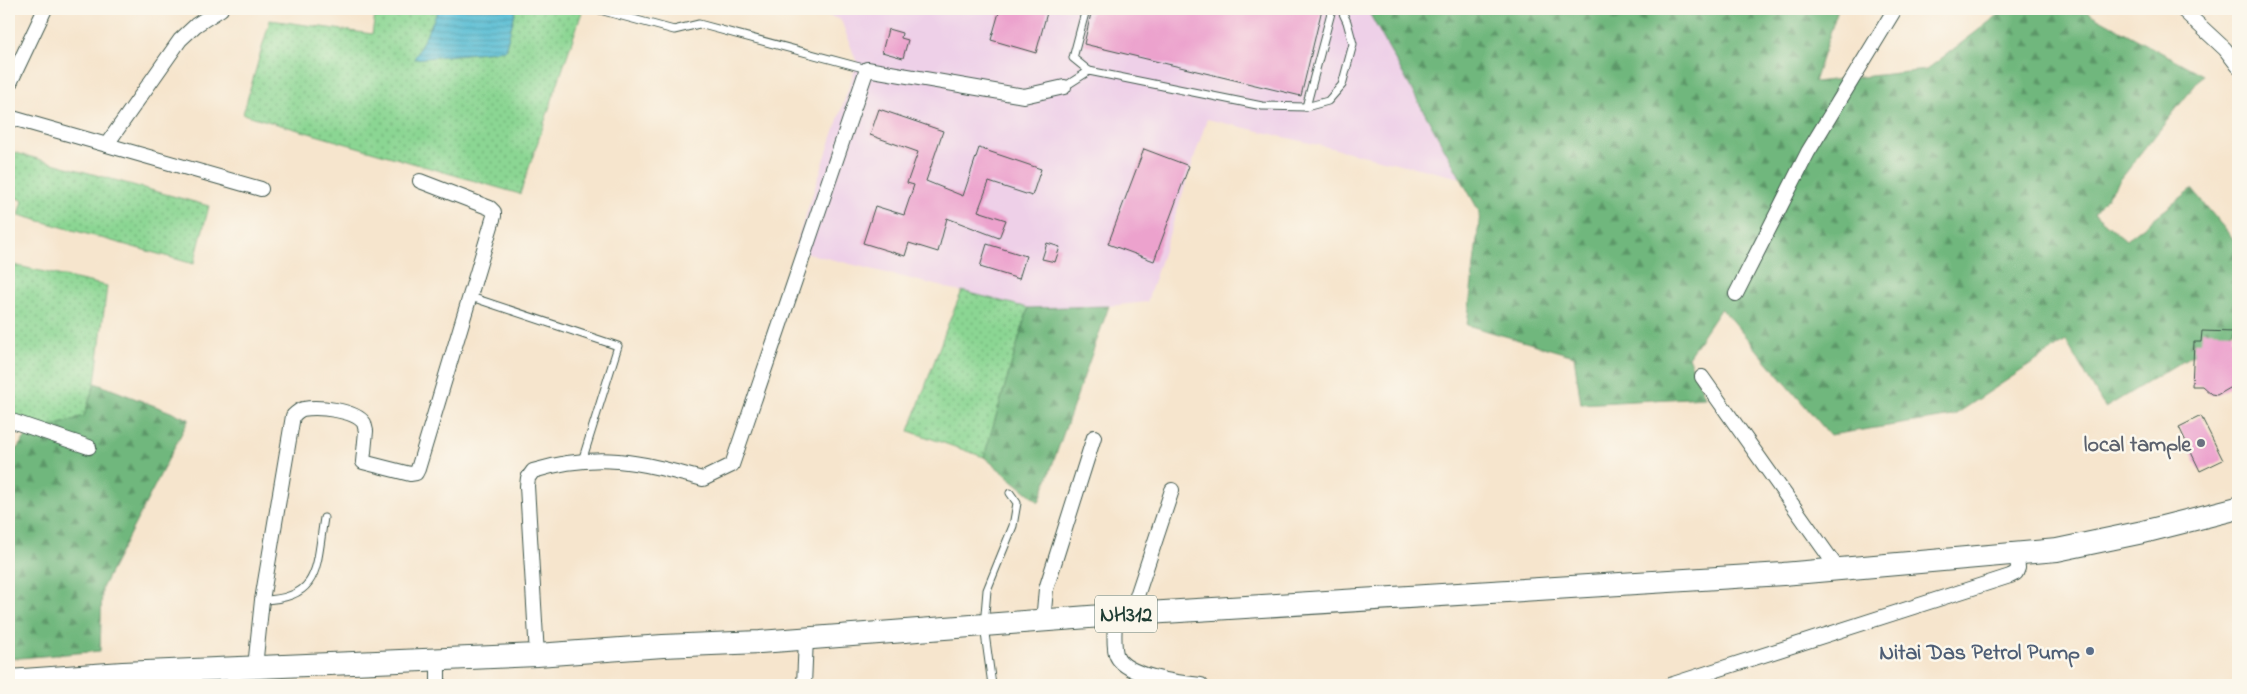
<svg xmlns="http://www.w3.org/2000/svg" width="2247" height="694" font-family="'Indie Flower',sans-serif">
  <defs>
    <pattern id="grass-dots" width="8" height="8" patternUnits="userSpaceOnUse" patternTransform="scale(1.25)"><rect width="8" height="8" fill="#8bd693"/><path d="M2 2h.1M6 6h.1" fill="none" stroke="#71af79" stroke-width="1.8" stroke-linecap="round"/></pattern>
    <pattern id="forest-firs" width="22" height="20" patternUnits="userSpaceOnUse" patternTransform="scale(1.25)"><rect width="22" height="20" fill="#70b77d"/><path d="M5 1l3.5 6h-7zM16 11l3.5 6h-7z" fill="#5b9667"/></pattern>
    <pattern id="water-rules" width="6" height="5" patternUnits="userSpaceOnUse" patternTransform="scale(1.25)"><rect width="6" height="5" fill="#55bcd3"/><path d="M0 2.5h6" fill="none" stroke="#469aac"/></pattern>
  </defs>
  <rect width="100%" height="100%" fill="#fbf7ec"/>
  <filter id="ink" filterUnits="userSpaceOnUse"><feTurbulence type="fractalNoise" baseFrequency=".02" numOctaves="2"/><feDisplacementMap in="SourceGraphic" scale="10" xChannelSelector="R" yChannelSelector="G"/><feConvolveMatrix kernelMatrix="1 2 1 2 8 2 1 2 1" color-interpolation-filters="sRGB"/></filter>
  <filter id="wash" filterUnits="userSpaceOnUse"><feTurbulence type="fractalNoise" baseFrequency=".0096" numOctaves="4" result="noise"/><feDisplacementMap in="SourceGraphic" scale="20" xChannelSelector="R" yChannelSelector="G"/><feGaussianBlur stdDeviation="1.12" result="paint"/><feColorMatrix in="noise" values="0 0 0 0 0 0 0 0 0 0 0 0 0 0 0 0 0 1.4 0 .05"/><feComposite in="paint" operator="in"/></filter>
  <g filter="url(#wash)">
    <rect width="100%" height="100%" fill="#f6e5cd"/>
    <polygon fill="#eed0e8" points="807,9 1367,9 1461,178 1207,119 1147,302 1109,306 1028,308 794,250 857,63 841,20"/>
    <g fill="url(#grass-dots)" stroke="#558a64">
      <polygon points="376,9 439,9 415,59 505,50 516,9 583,9 520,194 243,114 270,20 372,34"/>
      <polygon points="9,151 209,206 194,264 19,215 23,200 9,196"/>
      <polygon points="9,264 107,286 95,383 84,416 27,435 9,430"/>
      <polygon points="962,291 1028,308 984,457 909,431 948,324"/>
    </g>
    <g fill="url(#forest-firs)" stroke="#487a58">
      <polygon points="1367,9 1838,9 1814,82 1926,70 2006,9 2081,9 2203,75 2094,213 2126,240 2192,189 2238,245 2238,327 2105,408 2066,341 1953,416 1830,435 1721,308 1688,357 1705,397 1581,404 1574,356 1467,325 1480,213"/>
      <polygon points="1109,306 1039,502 984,457 1028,308"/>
      <polygon points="95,383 189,419 102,588 100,651 9,659 9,459 27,435 84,416"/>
    </g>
    <polygon fill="url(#water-rules)" stroke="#3a7c84" points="439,9 516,9 505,50 414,59"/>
    <g id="blocks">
      <g fill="#eca2cd">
        <polygon points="1000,9 1048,9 1036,53 991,40"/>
        <polygon points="1092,9 1322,9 1301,96 1084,44"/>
        <polygon points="888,29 902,33 901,38 908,40 903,58 882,52"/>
        <polygon points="879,109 943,131 926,181 963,196 979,148 1041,169 1032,196 989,182 978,211 1006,220 999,238 947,218 938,252 909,243 905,256 863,243 875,206 904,215 914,185 907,183 918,152 870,135"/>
        <polygon points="1144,149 1189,166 1154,261 1108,244"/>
        <polygon points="1047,243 1060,247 1055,262 1042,259"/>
        <polygon points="987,244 1026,256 1019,279 980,267"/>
        <polygon points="2202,331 2233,332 2232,339 2238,340 2237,388 2229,388 2217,395 2211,394 2202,386 2192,386 2194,342 2201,342"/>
        <polygon points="2201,416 2223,460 2200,471 2179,427"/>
      </g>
    </g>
  </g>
  <g filter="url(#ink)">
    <use href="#blocks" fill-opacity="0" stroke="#3f564b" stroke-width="1"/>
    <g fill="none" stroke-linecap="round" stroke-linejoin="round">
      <g stroke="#3f564b" stroke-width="9">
        <g id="service">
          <polyline points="596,9 674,30 699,24 867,69"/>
          <polyline points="1086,9 1073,58 1089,71 1262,106 1306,107 1332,9"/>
          <polyline points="1064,87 1089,71"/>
          <polyline points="1306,107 1328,101 1342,85 1353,44 1347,22 1341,9"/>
          <polyline points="471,297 618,346 582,461"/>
          <path d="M262,600C321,599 316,566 324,518"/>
          <polyline points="992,685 984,626 987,590 1013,526 1017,503 1010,493"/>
        </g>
      </g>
      <g stroke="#3f564b" stroke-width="16">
        <g id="minor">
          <polyline points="2182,9 2225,49 2238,66"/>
          <polyline points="9,85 45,9"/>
          <polyline points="9,117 261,189"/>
          <polyline points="107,144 180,40 196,25 221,9"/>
          <polyline points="1736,294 1808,152 1895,9"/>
          <polyline points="1702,377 1838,569"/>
          <polyline points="9,420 89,447"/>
          <polyline points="1131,614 1172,490"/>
          <path d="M1115,615C1115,627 1113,643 1116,654C1123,676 1180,683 1201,685"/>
          <polyline points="1043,622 1046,589 1094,437"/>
          <path d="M537,655L527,486L528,478L533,471C599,451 639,462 703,479L732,465L867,69L1024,96L1064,87"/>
          <path d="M255,667L262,600L293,416C296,413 299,410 303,409C318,406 355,410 364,423L366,431L363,462L410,474L416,473L418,469L494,216V212L490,208L420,181"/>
          <polyline points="438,685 438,661"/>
          <polyline points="804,685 806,638"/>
          <polyline points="1670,685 2010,576 2016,573 2018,568 2017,554"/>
        </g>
      </g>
      <g stroke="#3f564b" stroke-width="24">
        <polyline id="trunk" points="9,681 123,673 537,655 663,646 760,642 1115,615 1783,574 2057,550 2143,532 2238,508"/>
      </g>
      <use href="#service" stroke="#fff" stroke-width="7"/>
      <use href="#minor" stroke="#fff" stroke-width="14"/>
      <use href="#trunk" stroke="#fff" stroke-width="22"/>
    </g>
  </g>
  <circle fill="#6b7280" stroke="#fbf7ec" stroke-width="2" cx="2201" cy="443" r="5"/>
  <circle fill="#5c6f8a" stroke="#fbf7ec" stroke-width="2" cx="2090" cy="651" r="5"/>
  <g text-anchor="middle" stroke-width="5" stroke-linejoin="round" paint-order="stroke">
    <rect fill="#fbf7ec" stroke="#61756b" stroke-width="1" x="1095" y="595.5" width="62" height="37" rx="4"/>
    <g font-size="21" font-weight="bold" fill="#1f3d34">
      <text x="1126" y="621">NH312</text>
    </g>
    <g font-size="22" font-weight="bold" fill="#5b616d" stroke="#fbf7ec" text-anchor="end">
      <text x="2191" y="451">local tample</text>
    </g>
    <g font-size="22" font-weight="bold" fill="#4e5e75" stroke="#fbf7ec" text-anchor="end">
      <text x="2080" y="659">Nitai Das Petrol Pump</text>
    </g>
  </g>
  <rect width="2247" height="694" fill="none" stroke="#fbf7ec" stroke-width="30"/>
</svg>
